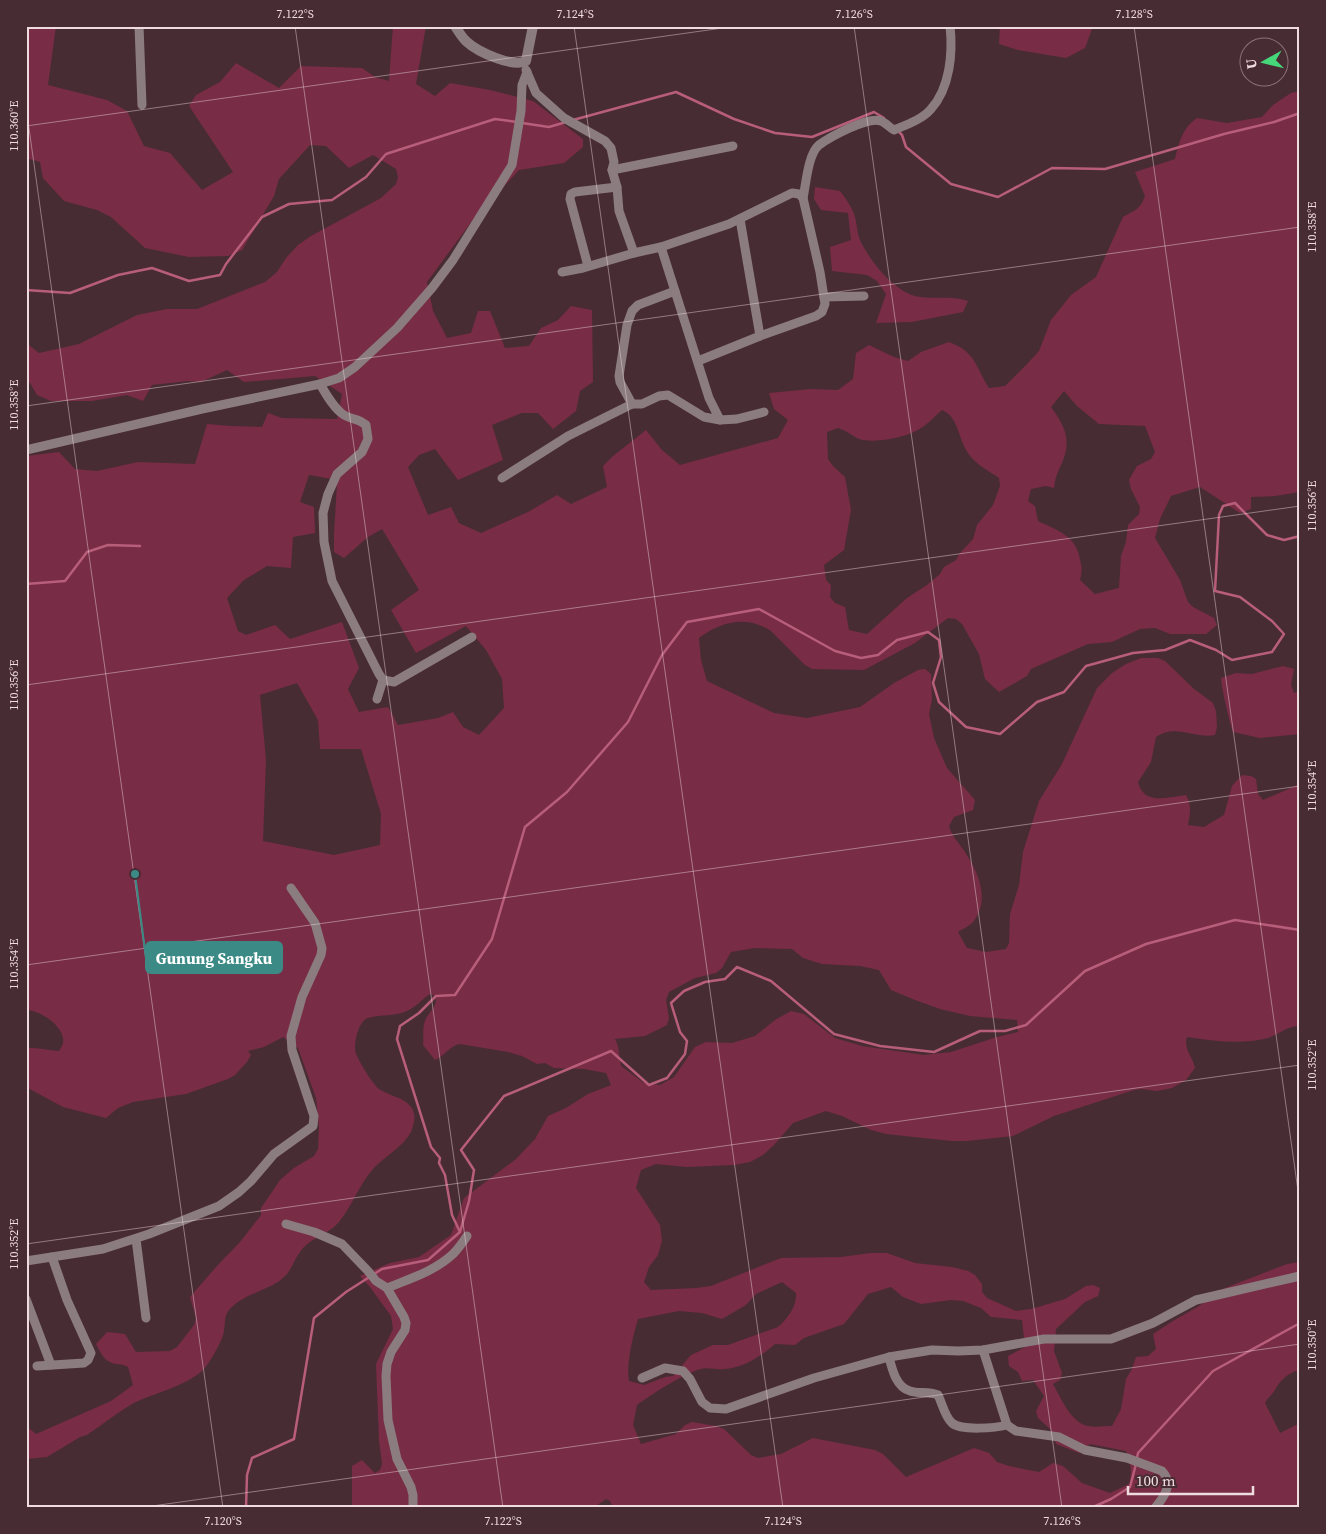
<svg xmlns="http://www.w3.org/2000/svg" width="1326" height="1534" font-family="'Source Serif 4',serif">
  <rect width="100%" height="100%" fill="#482c33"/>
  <g fill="#782c46" fill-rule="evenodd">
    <path d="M26,26H56L48,85L107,100L127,111L144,146L170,153L202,190L233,172L189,106L196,95L220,82L236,63L279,88L301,66L362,68L375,77L389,81L393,26H426L416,84L435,96L450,83L490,90L533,101L583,139V147L564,163L519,170L472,221L427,282L433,311L447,338L471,333L478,311H490L505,348L529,346L541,328L558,320L571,306L592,310L593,382L580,391L576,411L553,429L538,413H522L492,425L503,460L458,480L435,449L419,455L408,467L428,515L451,507L459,523L481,533L528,512L557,495L571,504L607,487L603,466L613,456L646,430L662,450L680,465L778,438L788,420L774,409L769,393L811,389L838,390L853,379L856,353L869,345L894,357L908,361L921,352L949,342C976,352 975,366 989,388L1005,386L1028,363L1039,351L1051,320L1071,295L1096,277L1123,217L1137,209L1142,203L1145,196L1135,172L1175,159C1179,143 1182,128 1197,118L1227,123L1262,117L1273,105L1291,93L1300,91V492L1275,496L1251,497V509L1240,513L1200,487L1171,496L1160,519L1155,538L1180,580L1188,602L1193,607L1214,618L1217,625L1206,634H1170L1155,628L1140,629L1112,642L1088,644L1031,669L1027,676L999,692L985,679L979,654L962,624L956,619L948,618L915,643L864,670L812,669L805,665L771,631C747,615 721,621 699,638L701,660L707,681L774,713L807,718L860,707L894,683L918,670L925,669L931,674L932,700L929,714L934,738L947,768L975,800L973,810L954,817L949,826C952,836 957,841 963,849C977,870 991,897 974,921C971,925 963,929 958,932L967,948L986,952L1006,949L1009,943L1010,914L1019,885L1023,852L1039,801L1062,764L1097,688L1112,673L1126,664L1141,658H1158L1165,661L1194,689L1213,703L1216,711L1217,727L1215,735C1194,739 1176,723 1156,737L1151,762L1138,782C1144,806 1167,797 1186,795C1192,805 1190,814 1188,825L1204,827L1224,815L1232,786L1242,775L1251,776L1256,779L1258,794L1263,800L1300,784V1026C1286,1026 1280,1034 1268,1038C1241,1045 1214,1041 1187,1037C1183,1049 1193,1057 1195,1068L1186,1080L1172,1088L1157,1091L1142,1089L1134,1090L1054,1116L1013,1136L967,1141H952L886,1134L871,1130L842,1116L826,1111L793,1123L774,1145L763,1155L750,1162L734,1165L687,1167L656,1164L641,1170L636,1188L660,1225L662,1241L658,1255L649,1267L644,1282L651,1290L696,1288L711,1286L781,1258L841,1257L871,1253H887L915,1263L952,1267L968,1271L975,1275L982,1284V1292L987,1298L1016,1311L1031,1309L1065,1299L1086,1286L1093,1285L1100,1288L1098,1296L1085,1302L1056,1329L1054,1351L1062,1373L1060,1380L1053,1384C1061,1398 1069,1418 1084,1425C1092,1428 1104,1426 1112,1426L1121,1409L1126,1379L1132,1369L1136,1357L1148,1356L1156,1349L1153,1334L1173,1321L1199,1306L1220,1290L1287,1264L1300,1262V1372L1295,1371C1285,1376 1280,1381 1275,1390C1272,1395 1268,1397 1265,1403L1280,1433L1300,1423V1508H613L610,1501L606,1499L593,1508H352V1466L362,1460L375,1473L380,1470L382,1464L379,1441L376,1364L393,1329L391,1316L370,1287L360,1276L390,1263L419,1257L451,1235L464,1198L516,1159L535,1139L548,1116L566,1108L588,1094L611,1085L606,1073L584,1069L554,1068L545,1063L537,1064L522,1056L508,1052L460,1044C449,1046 445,1056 435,1060L423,1045C424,1038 422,1028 425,1021C429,1011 437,1008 436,996L430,994C422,999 417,1006 409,1010C396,1017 381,1014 368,1018C358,1021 353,1045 356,1054C360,1063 372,1083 379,1089C389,1096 404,1097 411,1107C417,1115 414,1124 411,1132C403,1147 385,1156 373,1169C359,1185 352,1206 339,1222C328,1235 309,1238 300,1252C291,1265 292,1272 278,1282C262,1292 242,1295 229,1310C223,1317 226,1327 223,1335C221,1343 208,1366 202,1371C183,1387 157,1392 134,1403C118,1412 103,1424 87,1435L80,1437L47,1457L26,1459V1426L36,1434L111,1401L133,1385L128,1367C123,1364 121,1365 116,1364C104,1362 101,1353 96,1344L107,1332L125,1334L136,1352L170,1351L177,1347L194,1325L196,1318L190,1297L216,1267L240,1242L261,1215V1208L280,1180L294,1168L314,1156L318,1149L319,1127L316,1098L298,1048L283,1037L264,1047L248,1051L251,1055L247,1062L235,1075L228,1079L186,1094L133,1102L118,1108L106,1118L63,1107L26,1087V1049C34,1046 49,1051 59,1051C60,1050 63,1044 63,1043C66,1027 40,1010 26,1010V456L59,452L75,469L97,471L138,462L195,464L207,424L231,426L262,427L268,413L282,418L337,419L342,394L315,376L244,382L227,370L201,382L188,381L152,385L143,401L127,395L92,401H51L37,395L30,383H26V343L39,353L79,344L137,315L167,309H197L265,282L277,272L286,258L298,245L311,236L381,198L396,184L398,177L396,169L373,155L349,168L326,146L310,145L279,179L274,196L242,250L228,256L189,257L145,248L111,217L97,210L64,201L43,178L40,162L26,158ZM1064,391L1077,406L1099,424L1145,426L1155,452L1151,459L1137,466L1129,480L1131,489L1140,507L1139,514L1128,525L1126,542L1121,556L1119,588L1095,594L1080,580C1082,573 1082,567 1080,560C1077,536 1057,530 1038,521L1035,506L1028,501L1031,489L1046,486L1054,488C1055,476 1060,468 1064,458C1071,436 1063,424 1051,407ZM942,410C959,417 958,439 968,453C975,464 989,471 999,478L1000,486L993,505L977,525L973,539L960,553L956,560L944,567L940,574L927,585L907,598L867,634L849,630L845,607L835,603L830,597L831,585L826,580L824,565L844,550L851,510L845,477L833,466L828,459L827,432L838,428C846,430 852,436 859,439C876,444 910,437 924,426C930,422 936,415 942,410ZM309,475L338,480L337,484L334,534V552L344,558L368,537L382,529L419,590L391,610L416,653L466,626L486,650L502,679L504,708L479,735L463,727L453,712L438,718L398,725L388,707L359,712L348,689L359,668L342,622L290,639L275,625L246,635L238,631L227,598L244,580L267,566L291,568L293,537L315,533L314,507L300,502ZM297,683L318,720L320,749H361L381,814L380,845L334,855L263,841L266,760L260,695ZM755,948L792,949L803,958L822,964L860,966L879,970L891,990L915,1000L940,1009L970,1016L1017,1020L1018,1032L997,1037L951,1052L924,1055L862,1046L835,1038L804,1014L791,1011L775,1020L755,1036L732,1043L706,1042L695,1047L674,1077L660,1085L644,1083L621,1066L618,1046L615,1039L645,1036L667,1025L669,1018L666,1000L669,992L695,978L716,973L722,968L731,952ZM782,1282L796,1293C797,1306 788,1318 778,1327L728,1345H713L691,1355L673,1376L665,1377L644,1385L629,1381C626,1365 633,1335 638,1319L679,1311L702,1313L722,1319L746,1305L756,1294ZM891,1287L903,1297L921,1304L951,1300L963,1301L981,1308L991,1317L1022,1320L1025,1347L1008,1356L1009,1366L1018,1372L1022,1381L1033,1380L1044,1396L1036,1411L1038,1418L1050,1429L1056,1444L1079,1453L1090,1444L1126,1451C1130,1462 1133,1472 1129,1484L1110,1493L1082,1483L1063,1466L1053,1463L1039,1472L1009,1466L997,1462L989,1453L974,1448L906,1477L883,1454L875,1450L813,1438L781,1454L758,1458L751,1455L724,1429L716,1426L692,1422L685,1425L676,1434L641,1444L633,1425L637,1405C655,1392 677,1378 697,1370C707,1366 714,1370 724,1369C744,1368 761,1356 775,1344L795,1345L804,1338L844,1324L868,1294Z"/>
    <polygon points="1000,26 1094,26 1092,29 1085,48 1066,58 1018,50 999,44"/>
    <path d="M815,187L840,191C846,199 852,207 855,217C857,224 857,233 860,240C869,260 893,290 915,296C932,300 951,295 968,301L963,312L912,322L876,323L886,294L877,281L867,275L832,271L830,247L851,240L848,213L821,210L814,199Z"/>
    <path d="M1283,666L1294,669L1291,685L1294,693L1300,691V734L1260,738L1233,732C1230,724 1221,686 1221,678L1236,673L1252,674Z"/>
  </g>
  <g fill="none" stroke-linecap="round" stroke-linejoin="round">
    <g stroke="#b85e7b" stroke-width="2.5">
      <polyline points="573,120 676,92 734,119 775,133 812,137 874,112 884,118"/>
      <polyline points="522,123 549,127 566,122"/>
      <polyline points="897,130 902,135 906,147 951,184 998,197 1052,168 1105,169 1224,134 1274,122 1300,113"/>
      <polyline points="26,290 70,293 118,275 152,268 189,281 220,275 226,264 262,217 289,204 332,200 366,177 386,154 495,119 517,122"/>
      <polyline points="26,584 65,581 87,552 108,545 140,546"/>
      <polyline points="460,1232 452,1215 445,1175 439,1163 440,1158 431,1147 397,1039 400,1026 419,1013 436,996 455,995 492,939 525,827 567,792 628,722 662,655 687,622 759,609 835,651 861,658 878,655 897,640 928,632 939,640 941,657 933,683 939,702 966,727 1000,734 1037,702 1064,692 1086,666 1133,653 1165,650 1190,640 1216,650 1232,660 1272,652 1284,634 1272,621 1240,597 1215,591 1219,515 1223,506 1235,503 1267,535 1284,540 1300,536"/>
      <polyline points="1137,1458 1138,1453 1213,1371 1300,1323"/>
      <polyline points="246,1508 247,1475 252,1458 294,1439 314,1318 346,1292 382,1269 428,1260 460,1232 469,1201 474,1170 461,1150 504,1096 611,1051 649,1085 667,1078 685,1054 687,1041 680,1032 671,1003 684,991 705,982 725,979 737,967 771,981 834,1034 880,1046 934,1052 980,1031 1005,1031 1026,1025 1085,971 1146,944 1235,920 1300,930"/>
      <polyline points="1091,1508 1111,1499 1130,1487 1136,1464"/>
    </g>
    <g stroke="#8b7c80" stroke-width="9">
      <polyline points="139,26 142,105"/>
      <polyline points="526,70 536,93 564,118 605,141 611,148 614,162 612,170 617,187 619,211 634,253 661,247 729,224 792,193 799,194 803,198 820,272 825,304 822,312 816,316 760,336 698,361"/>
      <polyline points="612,170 733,146"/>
      <path d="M803,198C806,184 808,154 819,145C830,137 868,116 881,121C886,123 890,128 894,130C906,125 923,119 931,109C950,88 953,53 950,26"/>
      <polyline points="740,219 760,336"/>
      <polyline points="588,266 570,199 571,194 575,192 617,187"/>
      <polyline points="562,272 583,268 634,253"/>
      <polyline points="824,297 864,296"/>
      <path d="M320,384C326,394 334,409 344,415C352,420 358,418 366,425L368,439L362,452L337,474L328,494L323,513L324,542L332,581L379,674L383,680L377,699"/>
      <polyline points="632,404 620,382 619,376 627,325 632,311 638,305 675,291"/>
      <polyline points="720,420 737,419 764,412"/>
      <polyline points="26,450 202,409 320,384 339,378 355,367 397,328 432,288 453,260 512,165 521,111 522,85 527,72"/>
      <polyline points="502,478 568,436 632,404 642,404 659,396 668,395 704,417 720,420 709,398 661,247"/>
      <polyline points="383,680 394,682 472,637"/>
      <polyline points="286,1224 314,1232 342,1244 368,1271 376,1281 387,1288 404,1317 406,1323 405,1330 391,1352 387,1364 386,1376 388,1420 397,1459 411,1487 413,1495 413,1508"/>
      <polyline points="136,1239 146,1318"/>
      <polyline points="26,1261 103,1249 149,1234 219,1206 239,1192 251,1181 274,1154 313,1126 314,1116 292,1050 291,1036 302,997 321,955 322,948 315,923 291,888"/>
      <path d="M387,1288C409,1279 435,1271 453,1254C458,1249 463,1242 467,1236"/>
      <polyline points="26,1299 51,1365"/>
      <polyline points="983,1350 1007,1425"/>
      <path d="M889,1357C892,1369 896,1387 910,1391C919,1394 928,1391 938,1395C942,1403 945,1417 952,1423C961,1431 996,1428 1007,1425L1016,1431L1059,1437L1085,1450L1127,1458L1162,1471C1174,1484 1164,1497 1155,1508"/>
      <polyline points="37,1366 84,1363 88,1360 91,1353 67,1300 52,1257"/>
      <polyline points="642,1378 665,1368 683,1371 690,1379 702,1402 710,1408 726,1409 814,1378 889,1357 932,1350 958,1351 983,1350 1044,1339 1111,1339 1153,1323 1196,1300 1300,1276"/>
    </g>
    <path stroke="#8b7c80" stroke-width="10" d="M455,26C459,32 462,38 467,42C478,52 513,68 526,61L533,26"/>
  </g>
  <path fill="none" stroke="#efdce0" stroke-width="1" stroke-opacity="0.45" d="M295,26L503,1508M574,26L783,1508M854,26L1062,1508M1134,26L1300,1205M26,107L223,1508M26,126L737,26M26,406L1300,227M26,685L1300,506M26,965L1300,786M26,1244L1300,1065M138,1508L1300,1344"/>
  <path fill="none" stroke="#3c8a85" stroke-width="2" d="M135 874L146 958"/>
  <circle fill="#3c8a85" stroke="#482c33" stroke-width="2" cx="135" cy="874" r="5"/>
  <rect fill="#3c8a85" stroke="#3c8a85" stroke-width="2" x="146" y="942" width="136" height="31" rx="5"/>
  <g font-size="16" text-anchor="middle" font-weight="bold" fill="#fff">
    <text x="214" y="964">Gunung Sangku</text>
  </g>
  <rect width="1326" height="1534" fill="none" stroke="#482c33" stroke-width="55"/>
  <g transform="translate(1264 62) rotate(262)"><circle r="24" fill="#482c33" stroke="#8b7278"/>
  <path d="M0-4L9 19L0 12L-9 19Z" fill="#45d77a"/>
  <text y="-8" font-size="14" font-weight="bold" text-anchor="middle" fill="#efdce0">U</text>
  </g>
  <path d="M1128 1486v8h125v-8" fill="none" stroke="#efdce0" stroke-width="2.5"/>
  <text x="1136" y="1486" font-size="15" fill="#efdce0" stroke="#482c33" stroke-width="4" paint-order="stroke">100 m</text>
  <rect x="28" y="28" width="1270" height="1478" fill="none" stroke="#efdce0" stroke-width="2"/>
  <g font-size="12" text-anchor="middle" fill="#efdce0">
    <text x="295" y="18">7.122°S</text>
    <text x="575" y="18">7.124°S</text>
    <text x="854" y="18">7.126°S</text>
    <text x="1134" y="18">7.128°S</text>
    <text transform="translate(14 126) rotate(-90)" y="4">110.360°E</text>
    <text transform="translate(1312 227) rotate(-90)" y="4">110.358°E</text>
    <text transform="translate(14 405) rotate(-90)" y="4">110.358°E</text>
    <text transform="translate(1312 506) rotate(-90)" y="4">110.356°E</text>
    <text transform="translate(14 685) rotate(-90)" y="4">110.356°E</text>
    <text transform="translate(1312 786) rotate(-90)" y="4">110.354°E</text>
    <text transform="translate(14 964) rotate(-90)" y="4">110.354°E</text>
    <text transform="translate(1312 1065) rotate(-90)" y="4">110.352°E</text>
    <text transform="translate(14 1244) rotate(-90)" y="4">110.352°E</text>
    <text transform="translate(1312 1345) rotate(-90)" y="4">110.350°E</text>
    <text x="223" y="1525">7.120°S</text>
    <text x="503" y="1525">7.122°S</text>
    <text x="783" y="1525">7.124°S</text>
    <text x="1062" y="1525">7.126°S</text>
  </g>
</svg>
